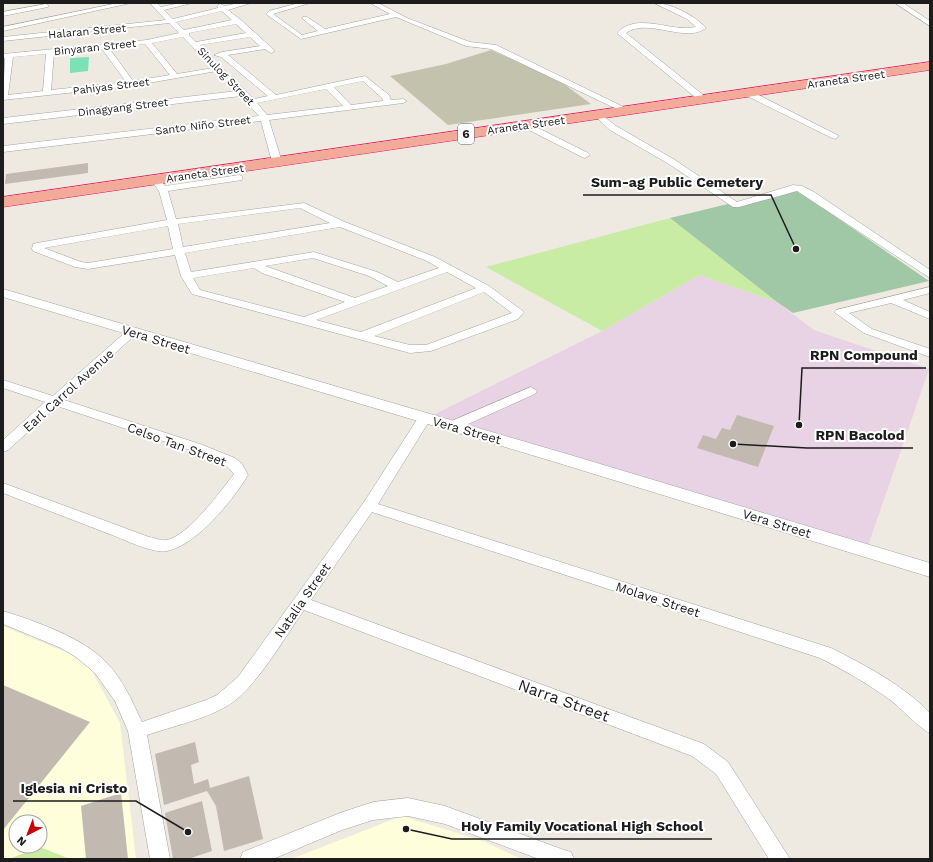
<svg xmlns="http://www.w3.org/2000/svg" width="933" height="862" font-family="'Work Sans',sans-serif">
  <rect width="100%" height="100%" fill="#eeeae1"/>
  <polygon fill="#e8d3e4" points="699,275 777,302 814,330 929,369 868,546 433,415 602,331"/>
  <g fill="#fffeda" fill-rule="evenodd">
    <path d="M3,626L70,654L92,671L120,723L136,859H3ZM16,822H40V846H16Z"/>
    <polygon points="402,816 483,841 521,859 291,859"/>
  </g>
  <polygon fill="#c3c3ad" points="491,50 560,81 591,104 448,125 390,76 446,64"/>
  <g fill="#c9eca4">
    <polygon points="670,218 777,302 699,275 602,331 486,267"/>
    <polygon points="40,847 70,859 9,859"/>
  </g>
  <polygon fill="#a1c8a6" points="794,188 929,281 793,313 777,302 670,218"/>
  <polygon fill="#7be2b8" points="89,57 88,71 70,73 70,58"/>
  <g fill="#c2b9b1">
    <polygon points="88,163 88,173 5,184 6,174"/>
    <polygon points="737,415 774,426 758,467 697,448 703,435 716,439 722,428 730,430"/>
    <polygon points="3,685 90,722 3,830"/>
    <polygon points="195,742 199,762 191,765 194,784 208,779 210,788 249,776 263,839 224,851 216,806 207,791 164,805 155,754"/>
    <polygon points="121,793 128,859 86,859 81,806"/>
    <polygon points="202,801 212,851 188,859 173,859 165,813"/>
  </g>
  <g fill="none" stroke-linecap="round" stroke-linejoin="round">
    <g stroke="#a3a3a3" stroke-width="1">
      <g id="minor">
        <polygon points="118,3 131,3 3,31 3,27"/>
        <path d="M150,3H157L161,7L179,3H192L164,10L173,19L218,8L217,6L220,4L225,6L239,3H251L228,10L241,20L275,51L271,53L265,49L228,55L276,95L365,76L389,95L391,100L403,99L407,101L403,103L269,120L282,162L277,165L272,162L261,121L3,152V146L259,116L241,96L3,124V118L237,91L217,71L131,86L3,100L5,58H3V54L147,40L179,33L169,23L3,41V37L166,20ZM222,11L232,20L184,30L176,22ZM236,24L246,33L196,42L189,35V33ZM183,37L213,68L177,74L152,43ZM250,37L260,46L222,52L214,55L221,57L268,96L254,99L200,45ZM145,44L170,75L133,81L109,48ZM102,49L126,82L51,90L54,53ZM46,54L43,91L8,95L13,57ZM363,81L382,98L383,101L351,105L334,87ZM326,89L343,106L267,115L257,103Z"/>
        <polygon points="299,3 310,3 273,14 302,35 318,31 303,19 303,17 307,17 325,29 390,14 370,3 378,3 407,18 470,42 496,45 632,111 631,113 625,113 491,49 466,46 396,17 301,39 266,14 269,11"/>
        <path d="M654,3C671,3 694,15 706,28C686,44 647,17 626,33L707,98V102H701L617,33C637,11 672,33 696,27L687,19Z"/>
        <polygon points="895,3 903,3 930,21 930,26"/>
        <polygon points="46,4 48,5 48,7 3,16 3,12"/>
        <polygon points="745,91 751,91 839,136 835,139 832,138 745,95"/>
        <polygon points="598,112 616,126 675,160 737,202 793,185 802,186 814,192 930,270 930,278 797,191 739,207 733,207 669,164 610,130 594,115"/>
        <polygon points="526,122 588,153 590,155 585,158 582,157 523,127 522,125"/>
        <path d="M239,175L242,176V180L168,191L176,219L304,203L345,222L435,257L489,286L524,312L518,319L431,351L410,353L192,294L181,276L175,255L88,269L75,267L33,251L32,249L33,244L37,243L167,220L159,191L151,180L153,178H159L165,186ZM300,208L330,223L183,247L178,224ZM168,226L173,249L88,263L81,262L44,248ZM340,227L427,261L439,268L398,282L377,272L314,252L191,272L185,253ZM313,258L369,276L388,286L355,298L265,266ZM254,268L262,273L345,302L304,317L200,290L193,278ZM447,272L476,288L361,332L316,320ZM484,292L512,313L426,345H410L374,336Z"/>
        <polygon points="930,287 930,293 903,300 930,312 930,319 891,303 849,313 872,329 930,349 930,357 864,333 834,312 836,310"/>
        <path d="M132,329L138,332L136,334L64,400L200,444L235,458L242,464L248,475C233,500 197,545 167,551C154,554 125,540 112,535C76,521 39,507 3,493V483L149,537C155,538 161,541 167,540C189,535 220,492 234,474L225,464L190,450L57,406L8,450L3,452V440L45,402L3,388V380L53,396L128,330Z"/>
        <polygon points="531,387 537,391 535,394 457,429 447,429 446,426 447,423"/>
        <path d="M425,414L430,415L431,418L378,504L831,648C865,665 903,685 930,713V733C919,728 901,708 889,699C868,684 844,670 820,658L372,512L311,600L704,744L728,762L790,859H769L716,774L692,756L304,610C285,637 254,691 227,706C203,720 173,726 147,735L170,859H150L128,731L115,701L95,673L76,657L61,648L3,624V611C35,621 84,638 107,663C123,680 132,701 142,722L206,700L217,695L238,677L364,502L420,415Z"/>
        <polygon points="408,798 445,806 564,850 571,852 574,859 539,859 445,824 408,816 373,820 342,830 273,859 240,859 243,852 340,813 373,802"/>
      </g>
    </g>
    <g stroke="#a3a3a3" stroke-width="1">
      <polygon id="tertiary" points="3,289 567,454 930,563 930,577 555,462 3,297"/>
    </g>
    <g stroke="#df1b62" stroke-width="1">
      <polygon id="trunk" points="930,62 930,70 3,207 3,197"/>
    </g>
    <use href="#minor" fill="#fff" fill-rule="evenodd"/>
    <use href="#tertiary" fill="#fff" fill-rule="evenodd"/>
    <use href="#trunk" fill="#f4aa98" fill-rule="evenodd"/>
  </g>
  <g text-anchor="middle" stroke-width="4" stroke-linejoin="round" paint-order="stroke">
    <g font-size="11" fill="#1c1c1c" stroke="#fff">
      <text transform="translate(87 31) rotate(-5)" y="4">Halaran Street</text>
      <text transform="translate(95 47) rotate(-6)" y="4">Binyaran Street</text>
      <text transform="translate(226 76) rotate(46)" y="4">Sinulog Street</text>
      <text transform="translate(846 79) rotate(-8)" y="4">Araneta Street</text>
      <text transform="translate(111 86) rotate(-7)" y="4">Pahiyas Street</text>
      <text transform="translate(123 107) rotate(-7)" y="4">Dinagyang Street</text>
      <text transform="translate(203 125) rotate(-7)" y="4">Santo Niño Street</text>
      <text transform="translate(526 125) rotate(-8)" y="4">Araneta Street</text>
      <text transform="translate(205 173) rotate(-8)" y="4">Araneta Street</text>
    </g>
    <rect fill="#fff" stroke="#606060" stroke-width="1" x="458" y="124" width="16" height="20" rx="3"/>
    <g font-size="12" font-weight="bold" fill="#1c1c1c">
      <text x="466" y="138">6</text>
    </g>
    <g font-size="13" fill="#1c1c1c" stroke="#fff">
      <text transform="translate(156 339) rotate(17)" y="5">Vera Street</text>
      <text transform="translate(68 390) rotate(-42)" y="5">Earl Carrol Avenue</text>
      <text transform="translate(467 430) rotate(16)" y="5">Vera Street</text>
      <text transform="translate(177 444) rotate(20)" y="5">Celso Tan Street</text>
      <text transform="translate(777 523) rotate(17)" y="5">Vera Street</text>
      <text transform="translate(658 599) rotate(18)" y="5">Molave Street</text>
      <text transform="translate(302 600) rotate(-55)" y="5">Natalia Street</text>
    </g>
    <g font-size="16" fill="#1c1c1c" stroke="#fff">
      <text transform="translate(564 700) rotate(20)" y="6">Narra Street</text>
    </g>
  </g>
  <path fill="none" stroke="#1c1c1c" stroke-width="1.5" d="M796 249L771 195H583M799 425L802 368H926M733 444L807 448H913M188 832L136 801H13M406 829L452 839H712"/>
  <g fill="#1c1c1c" stroke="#fff" stroke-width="1.5">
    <circle cx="796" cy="249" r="4"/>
    <circle cx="799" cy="425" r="4"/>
    <circle cx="733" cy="444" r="4"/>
    <circle cx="188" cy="832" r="4"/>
    <circle cx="406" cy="829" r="4"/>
  </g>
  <g font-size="14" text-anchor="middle" font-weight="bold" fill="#1c1c1c" stroke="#fff" stroke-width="4" stroke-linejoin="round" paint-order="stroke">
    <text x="677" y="187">Sum-ag Public Cemetery</text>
    <text x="864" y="360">RPN Compound</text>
    <text x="860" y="440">RPN Bacolod</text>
    <text x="74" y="793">Iglesia ni Cristo</text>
    <text x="582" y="831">Holy Family Vocational High School</text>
  </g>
  <rect width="933" height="862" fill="none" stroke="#1c1c1c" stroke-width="8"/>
  <g transform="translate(28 834) rotate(222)"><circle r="19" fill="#ffffff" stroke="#a4a4a4"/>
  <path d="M0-3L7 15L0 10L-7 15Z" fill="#c90004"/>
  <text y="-6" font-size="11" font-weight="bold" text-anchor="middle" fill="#1c1c1c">N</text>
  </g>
</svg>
